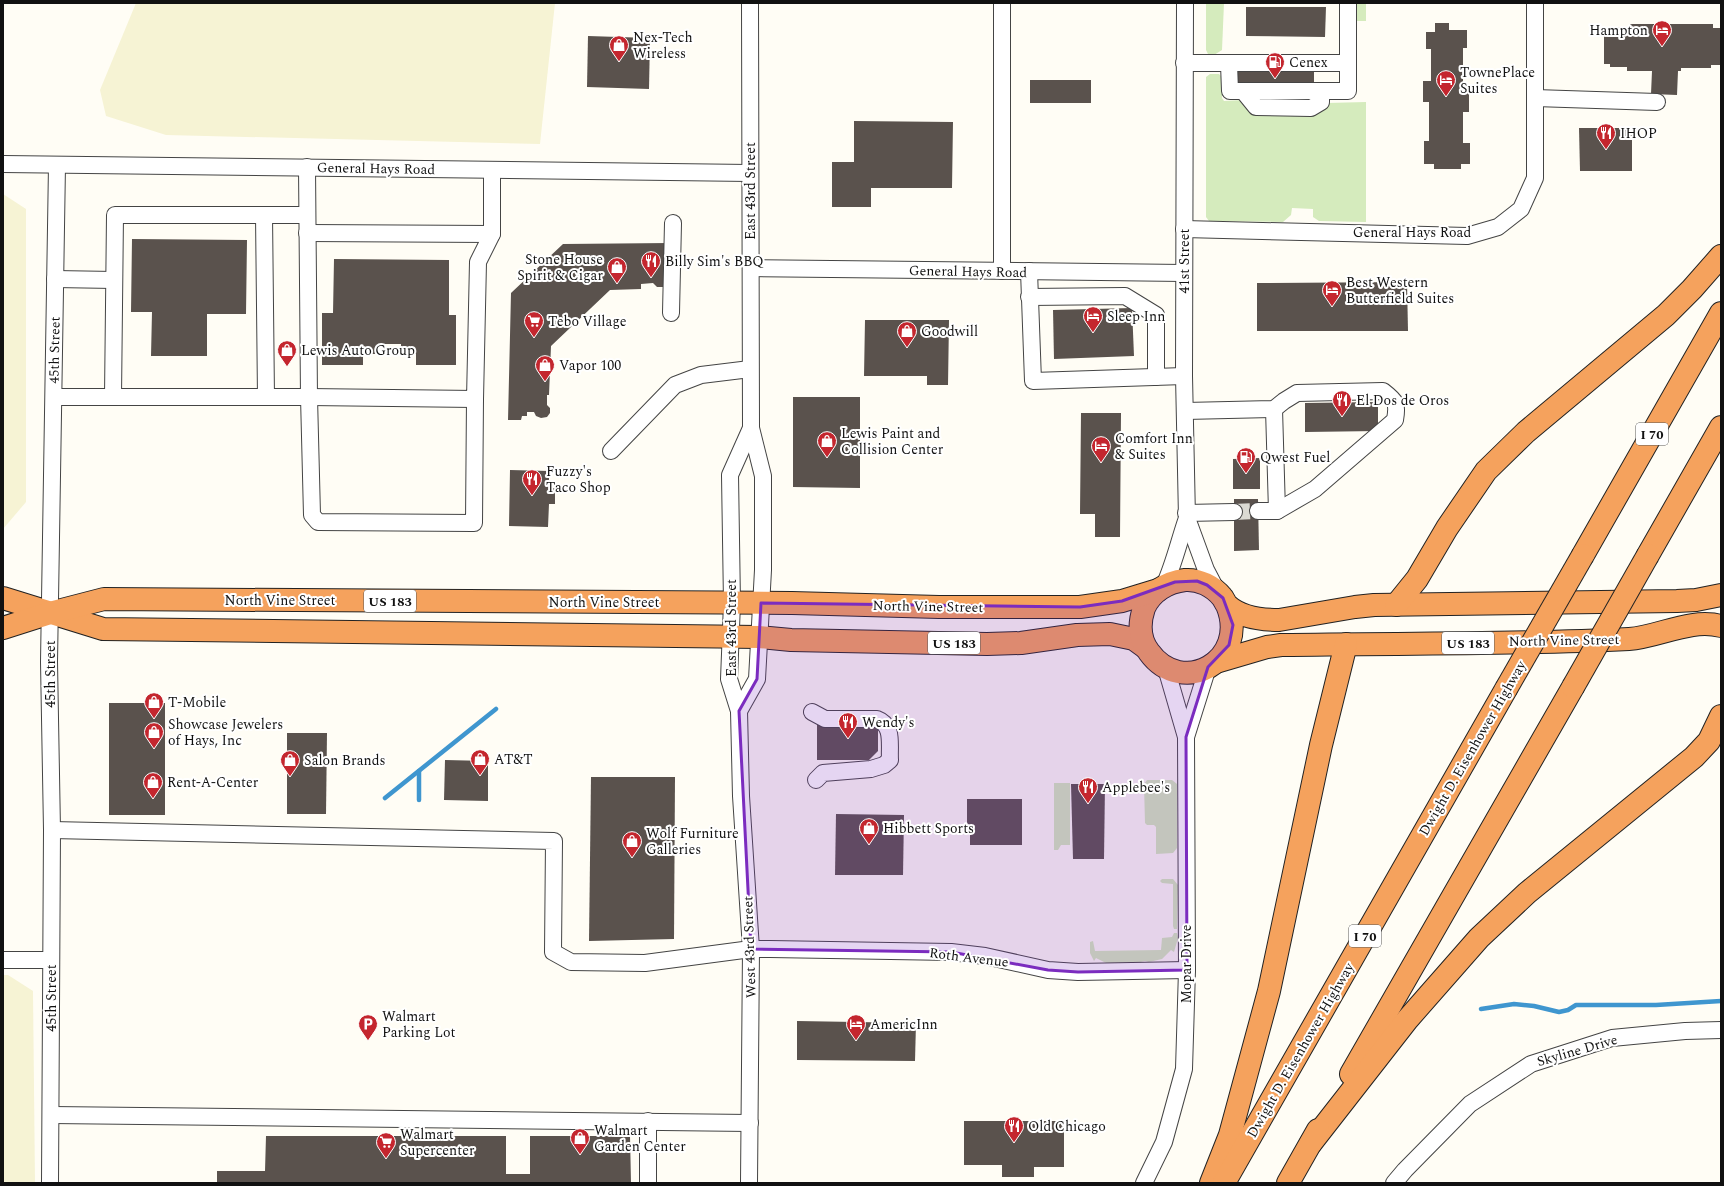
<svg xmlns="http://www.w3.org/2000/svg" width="1724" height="1186" font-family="Spectral,serif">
  <rect width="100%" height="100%" fill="#fffdf5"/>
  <g fill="#f6f3d4">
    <polygon points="136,3 555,3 540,144 166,135 106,116 100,90"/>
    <polygon points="3,194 26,209 26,502 3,529"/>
    <polygon points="3,975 8,975 33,991 35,1183 3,1183"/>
  </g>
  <g fill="#d5ebbd">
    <polygon points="1206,3 1224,3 1222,50 1214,55 1208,54 1206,50"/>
    <polygon points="1352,3 1366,3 1366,21 1355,21"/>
    <polygon points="1210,74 1219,74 1222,77 1222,98 1224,101 1243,100 1247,109 1256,115 1312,113 1327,103 1366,102 1366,222 1319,221 1313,217 1313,209 1292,208 1291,215 1283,222 1209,221 1206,217 1206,77"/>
    <polygon points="1147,780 1172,780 1177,784 1177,848 1173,853 1156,854 1156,827 1154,825 1147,825 1145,823 1144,784"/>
    <polygon points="1054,783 1070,783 1070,845 1061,845 1058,850 1054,850"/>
    <polygon points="1162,879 1173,879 1178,885 1177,929 1174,929 1173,926 1173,884 1162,883 1160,881"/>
    <polygon points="1174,933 1177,933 1178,938 1174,952 1171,950 1162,959 1149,962 1145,961 1136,963 1106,963 1096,958 1094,961 1090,953 1090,942 1093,941 1095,951 1161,950 1162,938 1172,937"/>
  </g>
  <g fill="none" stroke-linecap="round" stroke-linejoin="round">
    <g stroke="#3f96cf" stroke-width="4.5">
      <polyline points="419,771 419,800"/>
      <polyline points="385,798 496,709"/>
      <polyline points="1481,1009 1514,1004 1534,1006 1559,1012 1568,1010 1576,1005 1656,1005 1721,1001"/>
    </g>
  </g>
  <g fill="#5a524d">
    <polygon points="1246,7 1326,7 1325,37 1246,36"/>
    <polygon points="1435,23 1449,23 1449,30 1467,30 1467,48 1463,48 1463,92 1469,92 1469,112 1463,112 1463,143 1470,143 1470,164 1461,164 1461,169 1434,169 1434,164 1424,164 1424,141 1429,141 1429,102 1423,102 1423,81 1431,81 1431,49 1426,49 1426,32 1435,32"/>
    <polygon points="1630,24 1713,24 1713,28 1721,28 1721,65 1711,65 1711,68 1681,68 1681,71 1678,71 1677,95 1651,94 1652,71 1627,71 1627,67 1610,67 1610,64 1604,64 1604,30 1610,30 1610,27 1630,27"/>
    <polygon points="588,36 650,38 649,89 587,87"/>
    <polygon points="1236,72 1314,72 1314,86 1237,87"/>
    <rect x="1030" y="80" width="61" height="23"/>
    <polygon points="854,121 953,122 952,188 871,188 871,207 832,207 832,162 854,162"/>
    <polygon points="1579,128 1632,128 1632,171 1580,171"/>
    <polygon points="132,239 247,240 246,314 207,314 207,356 151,356 152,312 131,312"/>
    <polygon points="670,243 666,287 657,287 653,283 641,284 641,289 610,290 551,346 549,395 547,395 547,405 550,408 550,413 547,417 541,418 536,416 534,412 527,412 527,416 522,416 521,420 508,420 511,293 563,244"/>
    <polygon points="334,259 449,260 449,315 456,315 456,365 416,365 416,354 401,354 401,344 379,344 378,354 363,354 363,365 322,365 322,313 333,313"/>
    <polygon points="1407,282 1408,331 1257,331 1257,283"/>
    <polygon points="1132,308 1134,356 1054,359 1053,310"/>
    <polygon points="865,320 949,320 948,385 927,385 927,376 864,376"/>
    <polygon points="793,397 860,397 860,488 793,487"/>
    <polygon points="1378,402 1378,431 1305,432 1305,403"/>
    <polygon points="1081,413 1121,413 1120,537 1095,537 1095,514 1080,514"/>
    <polygon points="1260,458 1260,489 1233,489 1233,459"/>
    <polygon points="510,470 549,471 549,488 555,488 555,504 549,504 548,527 509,526"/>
    <polygon points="1234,499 1258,499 1259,550 1234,551"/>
    <rect x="109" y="703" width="56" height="112"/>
    <polygon points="817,724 878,726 878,751 869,760 817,760"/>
    <polygon points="287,733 327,733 326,814 287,814"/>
    <polygon points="445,760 488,761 488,801 444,800"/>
    <polygon points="591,777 675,777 674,939 589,941"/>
    <polygon points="1071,784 1105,784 1104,859 1073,859"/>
    <polygon points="967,799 1022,799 1022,845 970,845 970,830 967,830"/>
    <polygon points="836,814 904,815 903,875 835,875"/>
    <polygon points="797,1021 916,1023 915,1061 797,1060"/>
    <polygon points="964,1121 1064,1121 1064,1167 1034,1167 1034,1177 1002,1177 1002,1165 964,1165"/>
    <polygon points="266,1136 506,1136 506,1174 530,1174 530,1136 630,1136 631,1183 217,1183 217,1171 265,1171"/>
  </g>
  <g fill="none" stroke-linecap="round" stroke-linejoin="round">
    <polyline stroke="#dbdad3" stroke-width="16" stroke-dasharray="16 8" stroke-linecap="butt" points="1234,512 1258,511"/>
    <g stroke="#444" stroke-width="18">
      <g id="minor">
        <polyline points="1002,3 1002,271"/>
        <polyline points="1185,3 1184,376 1187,518 1206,570 1217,591"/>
        <polyline points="1184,63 1348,63 1348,3"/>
        <polyline points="1229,64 1230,91 1348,91 1348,63"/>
        <polyline points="1243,91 1256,107 1311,108 1321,102 1321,91"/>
        <polyline points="1535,98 1657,102"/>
        <polyline points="3,164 750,173"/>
        <polyline points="307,167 309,397 312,515 318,522 474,523 475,399"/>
        <polyline points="264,215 266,397"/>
        <polyline points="1184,229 1467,236 1498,227 1521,209 1535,178 1535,3"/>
        <polyline points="307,233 492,234"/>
        <polyline points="751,268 1184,273"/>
        <polyline points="1029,271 1033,381 1184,376"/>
        <polyline points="55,279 114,280"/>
        <polyline points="1029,297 1125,296 1156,315 1156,377"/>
        <polyline points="671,313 673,223"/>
        <polyline points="54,397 309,397 475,399 478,262 492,234 492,171"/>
        <polyline points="113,397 115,215 307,215"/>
        <polyline points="1274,409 1277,511"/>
        <path d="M1185,411L1274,409L1284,401L1297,393L1383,391C1396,401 1398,403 1395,420L1315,489L1277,511H1258"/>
        <polyline points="611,451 675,385 701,375 750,369"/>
        <polyline points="1186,513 1234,512"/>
        <path d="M1164,586C1174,564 1179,541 1187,518"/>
        <polyline points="739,711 757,679 763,570 763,476 751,428 750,3"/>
        <path d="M812,712L825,719H877C894,725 889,745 890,760L884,765L871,769L823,773L816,780"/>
        <polyline points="1186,737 1208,667"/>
        <polyline points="52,830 554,841 553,952 571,962 645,963 751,949 770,949 951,952 985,956 1048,970 1078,972 1187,970"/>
        <polyline points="3,960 51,960"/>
        <polyline points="51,1115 750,1123"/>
        <polyline points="648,1121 648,1183"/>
        <polyline points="50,1183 52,830 49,662 57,165"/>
        <polyline points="749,1183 751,949 741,796 739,711 729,679 732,603 730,475 751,428"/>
        <polyline points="1144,1183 1164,1142 1184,1069 1187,970 1186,737 1166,668"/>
        <polyline points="1394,1183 1405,1170 1470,1104 1531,1064 1612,1038 1685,1031 1721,1030"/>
      </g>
    </g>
    <g stroke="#222" stroke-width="24">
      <g id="highway">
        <polyline points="1583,555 1721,313"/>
        <polyline points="1648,555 1721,427"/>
        <polyline points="3,598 103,629 759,637 791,640 987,644 1021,643 1077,635 1110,634 1134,639 1145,647"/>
        <path d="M1227,605C1250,661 1182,698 1149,652C1139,639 1139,623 1144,608C1151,592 1167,582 1185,580C1199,579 1213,586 1222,597C1224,599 1225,603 1227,605C1240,617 1262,620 1279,620L1355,607L1374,605L1677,601L1696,600L1721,595"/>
        <polyline points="1396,605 1417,579 1447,528 1486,471 1526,432 1666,315 1692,289 1721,256"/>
        <polyline points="3,628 50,613 104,599 792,603 939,607 1080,607 1122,601 1158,590"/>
        <path d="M1216,662L1267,647L1281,645C1397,643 1513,645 1629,639C1659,637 1690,618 1721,626"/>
        <polyline points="1351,1074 1573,687"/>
        <polyline points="1311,1143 1407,1020 1479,938 1527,893 1694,757 1709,741 1721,716"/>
        <polyline points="1211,1183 1230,1135 1269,991 1321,745 1346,644"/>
        <polyline points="1224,1183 1506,689"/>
        <polyline points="1288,1183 1318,1130"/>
      </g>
    </g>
    <use href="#minor" stroke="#fff" stroke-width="16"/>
    <use href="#highway" stroke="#f5a25d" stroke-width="22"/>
    <g stroke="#222" stroke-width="24" stroke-linecap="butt">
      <g id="highway-bridge">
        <polyline points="1573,687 1648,555"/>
        <polyline points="1506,689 1583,555"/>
      </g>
    </g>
    <use href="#highway-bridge" stroke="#f5a25d" stroke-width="22"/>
  </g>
  <path fill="#7b2cbf" fill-opacity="0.2" stroke="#7b2cbf" stroke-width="3" stroke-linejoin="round" d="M1197,581L1207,585L1223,598L1233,625L1229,645L1208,667L1186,737L1187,970L1078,972L1048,970L951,952L751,949L739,711L757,679L761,603L1080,607L1122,601L1175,582Z"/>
  <defs>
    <g id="hotel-pin" transform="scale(1)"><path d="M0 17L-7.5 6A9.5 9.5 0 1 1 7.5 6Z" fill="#c4262e" stroke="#fff"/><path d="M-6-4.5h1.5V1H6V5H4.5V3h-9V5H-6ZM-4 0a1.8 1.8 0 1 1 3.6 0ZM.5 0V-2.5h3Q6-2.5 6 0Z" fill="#fff"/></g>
    <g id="shop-pin" transform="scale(1)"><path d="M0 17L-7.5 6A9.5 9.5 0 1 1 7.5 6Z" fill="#c4262e" stroke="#fff"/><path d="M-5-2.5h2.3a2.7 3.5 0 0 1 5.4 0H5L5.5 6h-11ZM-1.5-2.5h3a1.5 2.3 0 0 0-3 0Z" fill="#fff"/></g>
    <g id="fuel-pin" transform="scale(1)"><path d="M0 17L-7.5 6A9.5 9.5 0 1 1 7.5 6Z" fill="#c4262e" stroke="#fff"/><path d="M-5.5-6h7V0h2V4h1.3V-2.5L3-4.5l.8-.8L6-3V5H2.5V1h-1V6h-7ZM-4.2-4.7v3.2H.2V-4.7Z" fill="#fff"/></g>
    <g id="restaurant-pin" transform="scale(1)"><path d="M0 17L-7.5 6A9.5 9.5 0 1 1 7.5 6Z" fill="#c4262e" stroke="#fff"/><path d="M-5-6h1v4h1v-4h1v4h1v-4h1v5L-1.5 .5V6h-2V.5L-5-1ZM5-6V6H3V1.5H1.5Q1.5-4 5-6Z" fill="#fff"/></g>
    <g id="supermarket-pin" transform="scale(1)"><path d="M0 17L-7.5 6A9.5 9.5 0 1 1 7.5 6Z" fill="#c4262e" stroke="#fff"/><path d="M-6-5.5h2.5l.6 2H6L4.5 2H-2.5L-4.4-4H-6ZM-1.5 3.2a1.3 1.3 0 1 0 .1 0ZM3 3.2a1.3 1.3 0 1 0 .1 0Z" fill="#fff"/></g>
    <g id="parking-pin" transform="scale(1)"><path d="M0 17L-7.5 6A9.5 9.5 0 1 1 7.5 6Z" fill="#c4262e" stroke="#fff"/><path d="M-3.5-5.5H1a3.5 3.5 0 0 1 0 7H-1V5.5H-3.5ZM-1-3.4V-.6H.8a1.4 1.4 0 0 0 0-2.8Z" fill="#fff"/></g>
  </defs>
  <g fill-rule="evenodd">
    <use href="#hotel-pin" x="1662" y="30"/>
    <use href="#shop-pin" x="619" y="45"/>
    <use href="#fuel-pin" x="1275" y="62"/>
    <use href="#hotel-pin" x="1446" y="80"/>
    <use href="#restaurant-pin" x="1606" y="133"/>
    <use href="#restaurant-pin" x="651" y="261"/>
    <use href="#shop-pin" x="617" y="267"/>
    <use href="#hotel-pin" x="1332" y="290"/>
    <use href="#hotel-pin" x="1093" y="316"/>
    <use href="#supermarket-pin" x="534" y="321"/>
    <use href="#shop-pin" x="907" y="331"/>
    <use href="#shop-pin" x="287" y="350"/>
    <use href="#shop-pin" x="545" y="365"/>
    <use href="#restaurant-pin" x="1342" y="400"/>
    <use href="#shop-pin" x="827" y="441"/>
    <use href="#hotel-pin" x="1101" y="446"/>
    <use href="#fuel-pin" x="1246" y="457"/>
    <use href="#restaurant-pin" x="532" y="479"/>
    <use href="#shop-pin" x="154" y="702"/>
    <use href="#restaurant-pin" x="848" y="722"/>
    <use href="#shop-pin" x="154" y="732"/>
    <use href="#shop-pin" x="480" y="759"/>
    <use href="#shop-pin" x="290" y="760"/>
    <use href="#shop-pin" x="153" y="782"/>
    <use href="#restaurant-pin" x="1088" y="787"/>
    <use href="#shop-pin" x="869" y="828"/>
    <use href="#shop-pin" x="632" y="841"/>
    <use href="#parking-pin" x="368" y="1024"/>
    <use href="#hotel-pin" x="856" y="1024"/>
    <use href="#restaurant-pin" x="1014" y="1126"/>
    <use href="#shop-pin" x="580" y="1138"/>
    <use href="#supermarket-pin" x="386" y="1142"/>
  </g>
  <g text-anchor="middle" stroke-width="4" stroke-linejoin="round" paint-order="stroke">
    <g fill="#fff" stroke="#585858" stroke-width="1">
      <rect x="1636" y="423" width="32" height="22" rx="3"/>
      <rect x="364" y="590" width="52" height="22" rx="3"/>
      <rect x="928" y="632" width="52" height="22" rx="3"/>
      <rect x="1442" y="632" width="52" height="22" rx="3"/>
      <rect x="1349" y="925" width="32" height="22" rx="3"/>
    </g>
    <g font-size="13" font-weight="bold" fill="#111">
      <text x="1652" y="439">I 70</text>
      <text x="390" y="606">US 183</text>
      <text x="954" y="648">US 183</text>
      <text x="1468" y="648">US 183</text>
      <text x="1365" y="941">I 70</text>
    </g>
    <g font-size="14" fill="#111" stroke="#fff" text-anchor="start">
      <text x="1648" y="35" text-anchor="end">Hampton</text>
      <text x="633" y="42">Nex-Tech<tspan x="633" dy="16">Wireless</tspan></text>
      <text x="1289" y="67">Cenex</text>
      <text x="1460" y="77">TownePlace<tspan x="1460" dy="16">Suites</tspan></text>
      <text x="1620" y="138">IHOP</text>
      <text x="603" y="264" text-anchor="end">Stone House<tspan x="603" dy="16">Spirit &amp; Cigar</tspan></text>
      <text x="665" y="266">Billy Sim's BBQ</text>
      <text x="1346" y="287">Best Western<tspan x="1346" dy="16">Butterfield Suites</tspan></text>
      <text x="1107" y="321">Sleep Inn</text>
      <text x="548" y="326">Tebo Village</text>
      <text x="921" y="336">Goodwill</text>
      <text x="301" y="355">Lewis Auto Group</text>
      <text x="559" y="370">Vapor 100</text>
      <text x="1356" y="405">El Dos de Oros</text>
      <text x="841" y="438">Lewis Paint and<tspan x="841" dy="16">Collision Center</tspan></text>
      <text x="1115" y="443">Comfort Inn<tspan x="1115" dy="16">&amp; Suites</tspan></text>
      <text x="1260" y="462">Qwest Fuel</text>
      <text x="546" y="476">Fuzzy's<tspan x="546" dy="16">Taco Shop</tspan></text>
      <text x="168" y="707">T-Mobile</text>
      <text x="862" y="727">Wendy's</text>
      <text x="168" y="729">Showcase Jewelers<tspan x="168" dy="16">of Hays, Inc</tspan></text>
      <text x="494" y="764">AT&amp;T</text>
      <text x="304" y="765">Salon Brands</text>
      <text x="167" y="787">Rent-A-Center</text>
      <text x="1102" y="792">Applebee's</text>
      <text x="883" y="833">Hibbett Sports</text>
      <text x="646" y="838">Wolf Furniture<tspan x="646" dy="16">Galleries</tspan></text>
      <text x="382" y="1021">Walmart<tspan x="382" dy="16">Parking Lot</tspan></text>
      <text x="870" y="1029">AmericInn</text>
      <text x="1028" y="1131">Old Chicago</text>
      <text x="594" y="1135">Walmart<tspan x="594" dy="16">Garden Center</tspan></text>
      <text x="400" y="1139">Walmart<tspan x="400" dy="16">Supercenter</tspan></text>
    </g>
    <g font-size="14" fill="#111" stroke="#fff">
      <text transform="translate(376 168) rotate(1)" y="5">General Hays Road</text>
      <text transform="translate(750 191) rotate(-90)" y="5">East 43rd Street</text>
      <text x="1412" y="237">General Hays Road</text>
      <text transform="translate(1184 261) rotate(-90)" y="5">41st Street</text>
      <text transform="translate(968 271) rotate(1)" y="5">General Hays Road</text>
      <text transform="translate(54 350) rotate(-89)" y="5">45th Street</text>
      <text x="280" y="605">North Vine Street</text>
      <text x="604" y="607">North Vine Street</text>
      <text transform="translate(928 606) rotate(1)" y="5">North Vine Street</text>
      <text transform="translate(731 628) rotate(-90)" y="5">East 43rd Street</text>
      <text transform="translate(1564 640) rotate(-1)" y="5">North Vine Street</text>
      <text transform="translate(50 674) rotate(-90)" y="5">45th Street</text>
      <text transform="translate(1472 748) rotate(-60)" y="5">Dwight D. Eisenhower Highway</text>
      <text transform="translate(749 947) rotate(-92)" y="5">West 43rd Street</text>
      <text transform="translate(969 957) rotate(7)" y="5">Roth Avenue</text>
      <text transform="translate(1186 964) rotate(-90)" y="5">Mopar Drive</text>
      <text transform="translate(51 998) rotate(-90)" y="5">45th Street</text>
      <text transform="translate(1300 1050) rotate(-60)" y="5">Dwight D. Eisenhower Highway</text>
      <text transform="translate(1577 1050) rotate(-16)" y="5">Skyline Drive</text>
    </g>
  </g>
  <rect width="1724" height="1186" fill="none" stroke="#111111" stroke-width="8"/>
</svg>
